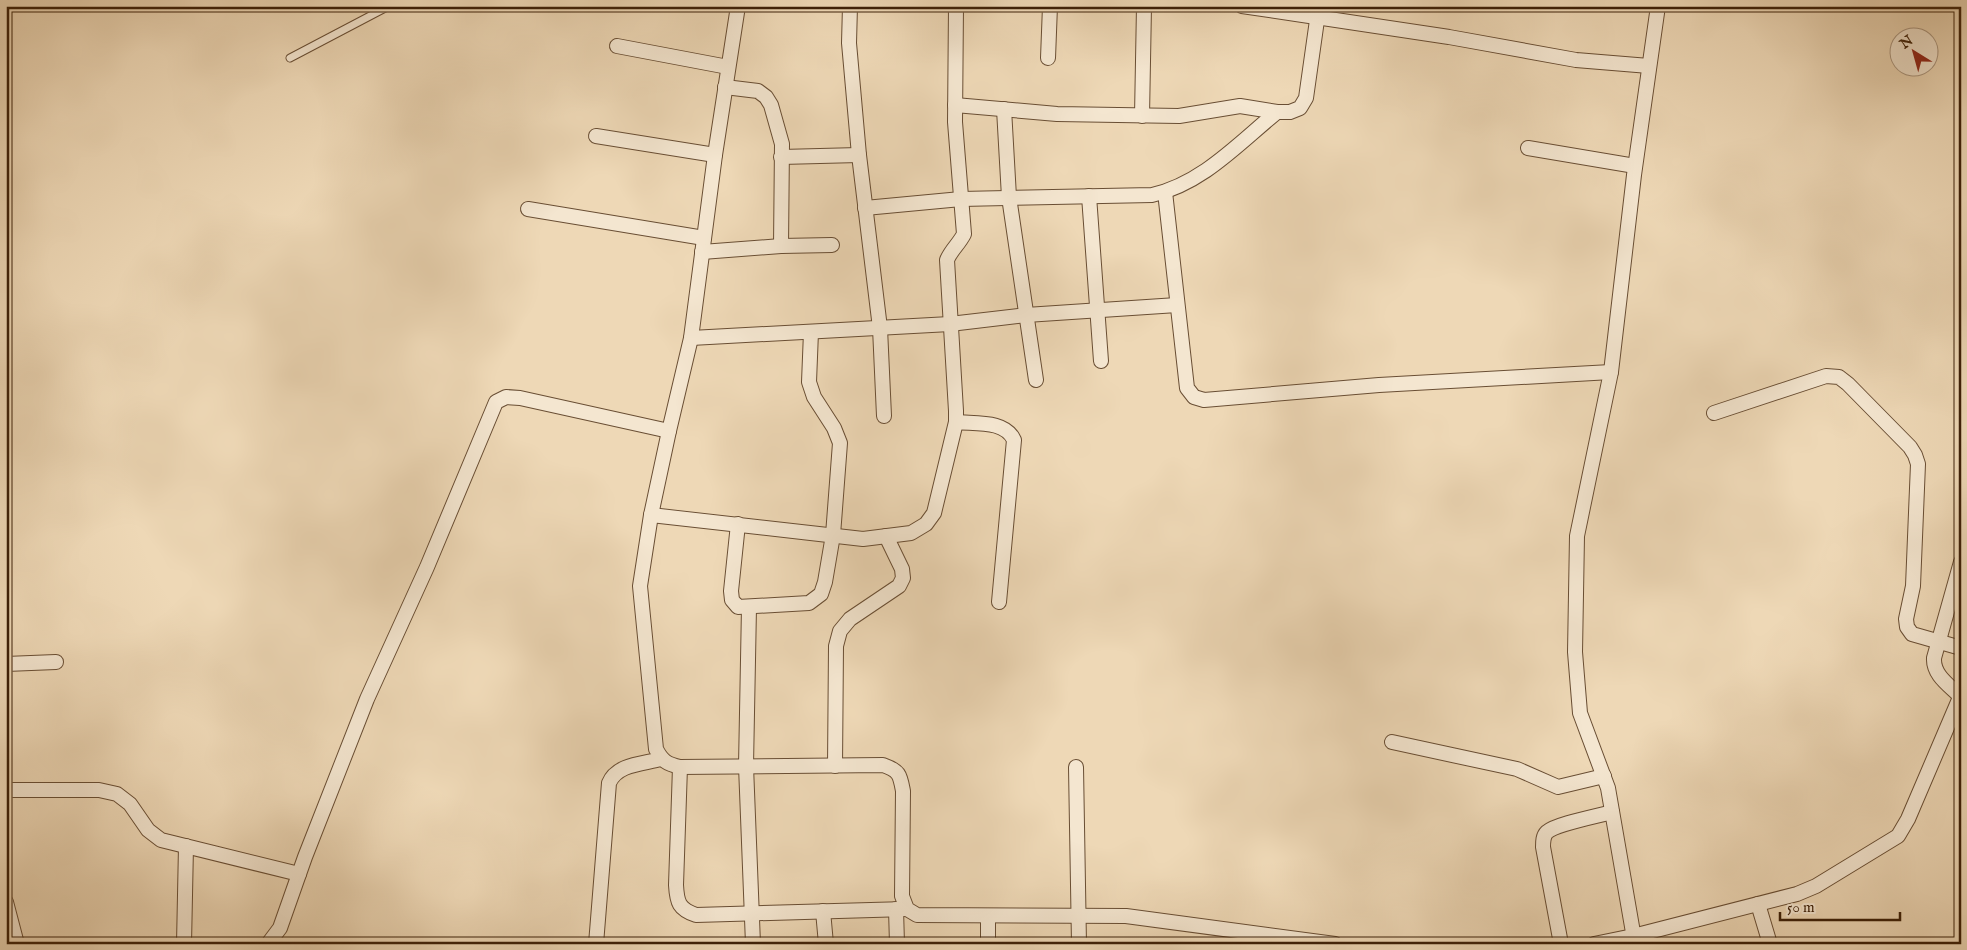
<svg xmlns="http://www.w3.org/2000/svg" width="1967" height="950" font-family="'IM FELL English',serif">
  <rect width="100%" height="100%" fill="#eed8b6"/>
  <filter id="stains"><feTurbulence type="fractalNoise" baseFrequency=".004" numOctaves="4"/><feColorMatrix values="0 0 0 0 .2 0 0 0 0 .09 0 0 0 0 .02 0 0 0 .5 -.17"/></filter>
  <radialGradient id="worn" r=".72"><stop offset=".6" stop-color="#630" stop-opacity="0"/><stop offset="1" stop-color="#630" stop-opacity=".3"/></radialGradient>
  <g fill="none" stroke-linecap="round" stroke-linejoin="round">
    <g stroke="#694e34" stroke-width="9">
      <polyline id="service" points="290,58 389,6"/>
    </g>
    <g stroke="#694e34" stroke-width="16">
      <g id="minor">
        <path d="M738,6L715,155L691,338L669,431L651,515L640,586L656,749C662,761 667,764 680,767L883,765C900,771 900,775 903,791L902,896L907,909L917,915L1126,916L1335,944"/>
        <polyline points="850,6 849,43 859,155 880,328 884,416"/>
        <polyline points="1242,6 1449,37 1576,60 1649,66"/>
        <polyline points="617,46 728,67"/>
        <polyline points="1048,58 1050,6"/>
        <polyline points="725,87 758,91 766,97 771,105 782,144 781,246"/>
        <polyline points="955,105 1057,114 1179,116 1240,106 1277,112 1290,112 1300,108 1306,98 1319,6"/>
        <polyline points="1004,109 1009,197 1036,380"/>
        <polyline points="1142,116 1144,6"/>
        <polyline points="596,136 715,155"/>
        <polyline points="1528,148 1635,166"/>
        <polyline points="781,157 859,155"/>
        <polyline points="1165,192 1187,388 1194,397 1204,400 1379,385 1611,372"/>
        <polyline points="1089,196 1101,361"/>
        <path d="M865,208L961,199L1152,195C1202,184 1239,143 1277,112"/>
        <polyline points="528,209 704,238"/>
        <polyline points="702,252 781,246 832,245"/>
        <polyline points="691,338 950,324 1026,315 1177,305"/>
        <polyline points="1714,413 1826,376 1839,377 1848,384 1910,447 1915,455 1918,464 1913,586 1906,619 1907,627 1912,634 1961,648"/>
        <path d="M956,422C976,424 1005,420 1014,440L999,602"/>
        <path d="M651,515L863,539L911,533L926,524L934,513L956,422V411L947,260C951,250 959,244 964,234L955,122L956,6"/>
        <polyline points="738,524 731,591 732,600 738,607 809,603 821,594 825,582 833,535 840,443 834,428 814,397 809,382 811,332"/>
        <polyline points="749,607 746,766 753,944"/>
        <polyline points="6,664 56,662"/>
        <path d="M1960,696C1949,685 1933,675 1934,658L1961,562"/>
        <polyline points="1392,742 1517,769 1558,787 1604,776"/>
        <polyline points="835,766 836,646 840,631 850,619 899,586 903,578 902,569 886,536"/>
        <path d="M680,767L676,885C677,903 679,909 696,915L907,909"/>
        <polyline points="1076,767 1079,944"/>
        <polyline points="6,790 99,790 117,794 130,804 148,830 161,840 299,874"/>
        <polyline points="6,902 17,944"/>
        <polyline points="1758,904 1770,944"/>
        <polyline points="896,909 897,944"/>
        <polyline points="823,911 826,944"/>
        <polyline points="184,944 186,846"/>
        <polyline points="268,944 280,928 305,857 367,699 427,567 496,402 506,397 520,398 669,431"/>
        <path d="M596,944L609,783C617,764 642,764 661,759"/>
        <polyline points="988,944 988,916"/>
        <path d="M1561,944L1543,847C1543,841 1543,836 1547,832C1556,824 1598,816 1612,812"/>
        <polyline points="1594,944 1633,936 1797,894 1816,886 1898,836 1908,819 1961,695"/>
        <polyline points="1635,944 1608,788 1580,713 1575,652 1577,536 1611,372 1634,175 1658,6"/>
      </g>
    </g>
    <use href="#service" stroke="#f4e6d0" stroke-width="7"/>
    <use href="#minor" stroke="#f4e6d0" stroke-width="14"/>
  </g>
  <rect width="1967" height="950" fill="none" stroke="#eed8b6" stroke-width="25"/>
  <rect x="8" y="8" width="1952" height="935" fill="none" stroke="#3d2008" stroke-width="2.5"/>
  <rect x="12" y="12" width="1942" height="925" fill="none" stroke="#3d2008"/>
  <g transform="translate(1914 52) rotate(323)"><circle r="24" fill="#f4e6d0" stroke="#ab9780"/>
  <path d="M0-4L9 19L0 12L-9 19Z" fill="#8f2418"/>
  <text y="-8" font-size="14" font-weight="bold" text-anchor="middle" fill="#3d2008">N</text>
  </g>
  <path d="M1780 912v8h120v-8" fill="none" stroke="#3d2008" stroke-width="2.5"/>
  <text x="1787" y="912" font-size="15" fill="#3d2008" stroke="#f4e6d0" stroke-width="4" paint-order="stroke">50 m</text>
  <rect width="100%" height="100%" filter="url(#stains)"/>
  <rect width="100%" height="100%" fill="url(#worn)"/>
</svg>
